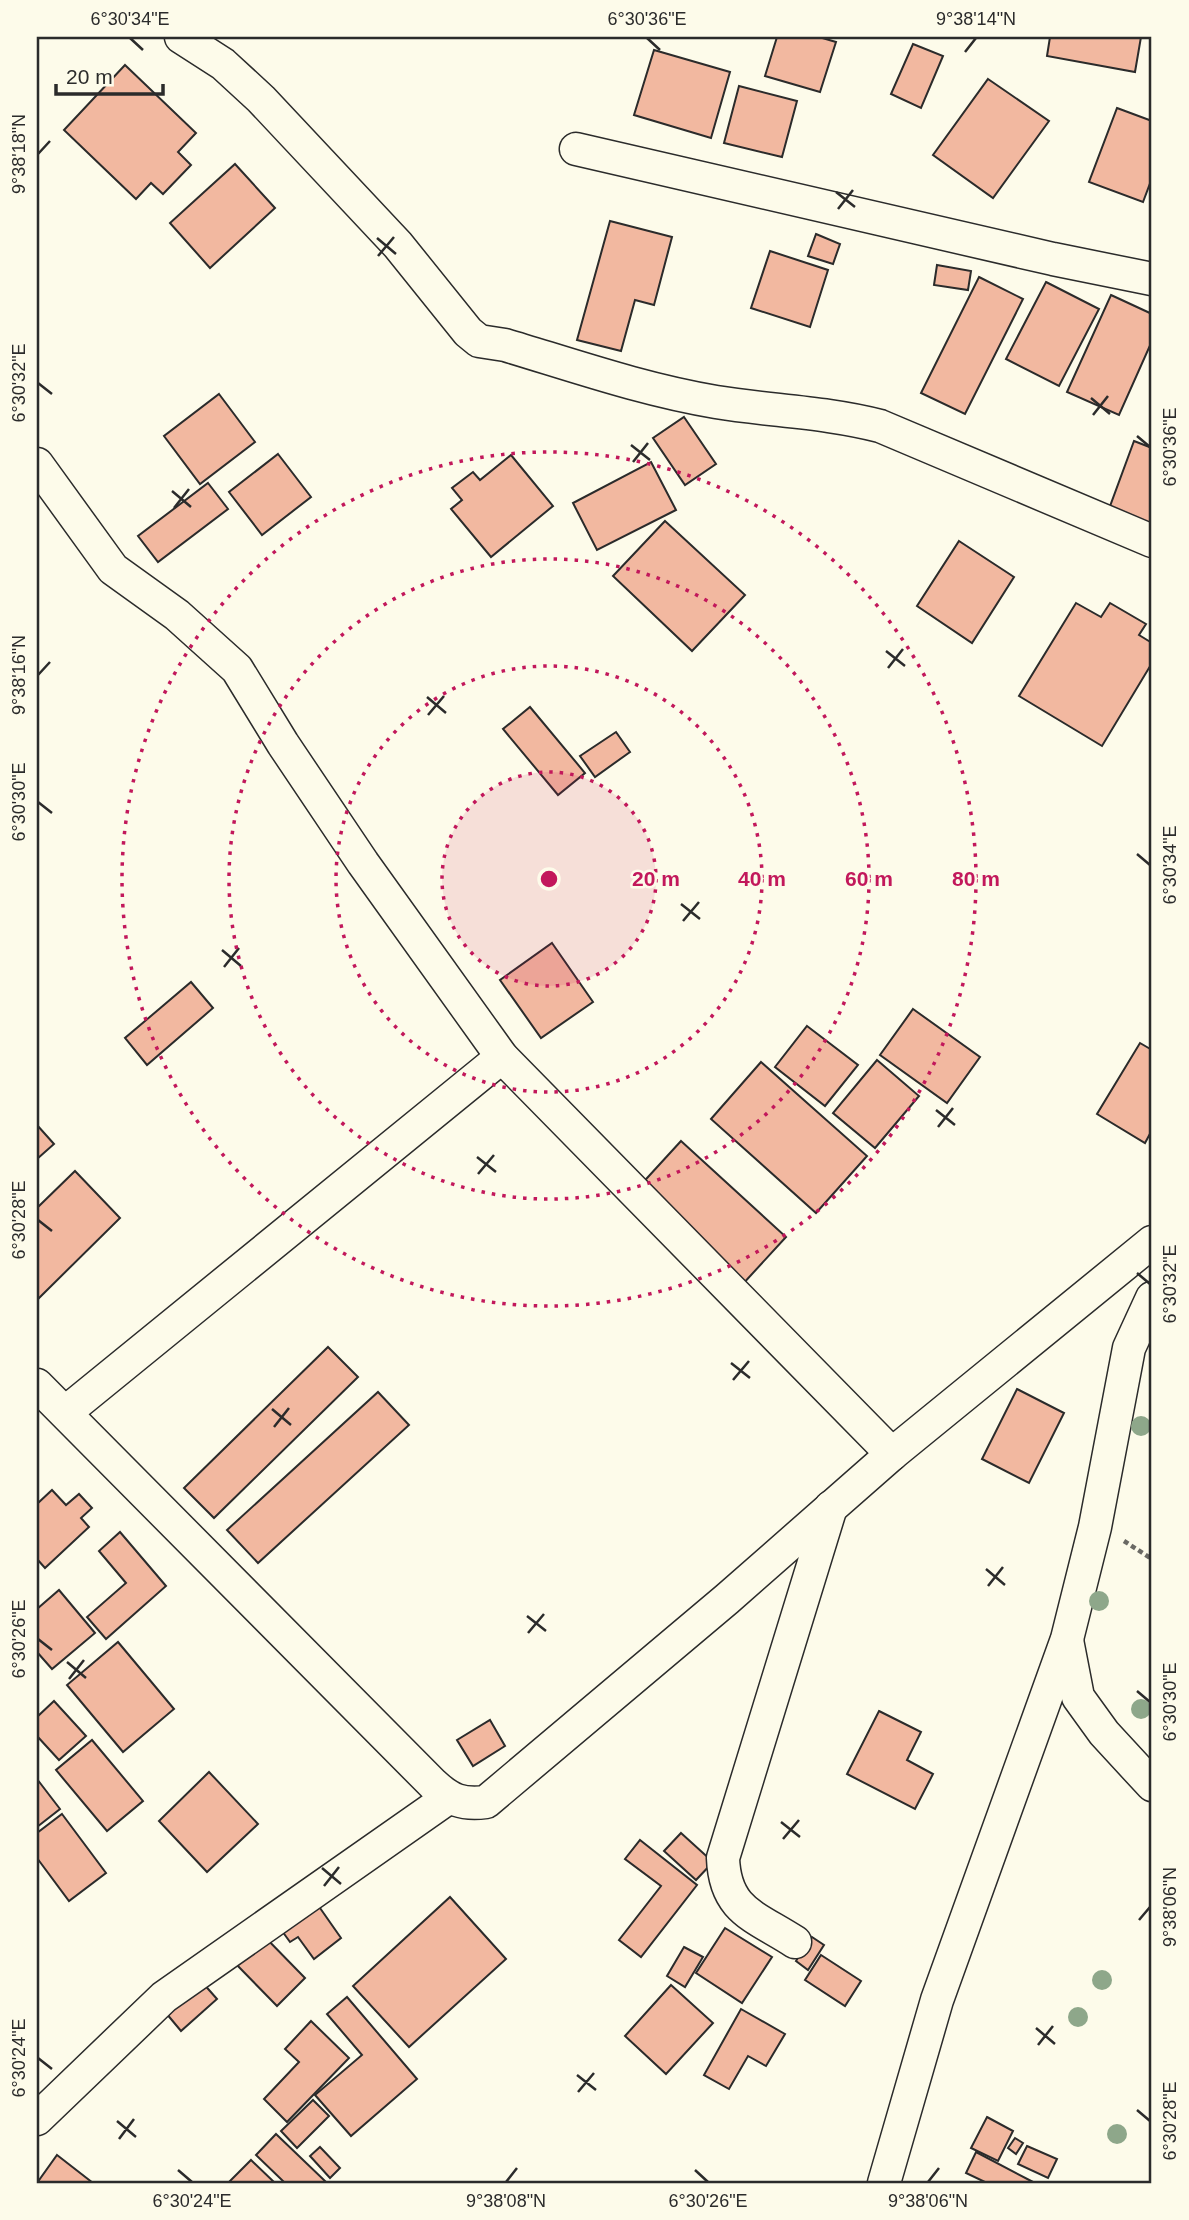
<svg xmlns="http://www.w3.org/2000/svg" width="1189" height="2220" font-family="Arial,sans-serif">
  <rect width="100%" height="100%" fill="#fdfbea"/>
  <g fill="#f2b8a0" stroke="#2b2b2b" stroke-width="2">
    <polygon points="777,37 819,37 836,42 820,92 765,76"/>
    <polygon points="1050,37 1141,37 1135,72 1047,56"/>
    <polygon points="913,44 943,56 921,108 891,94"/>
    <polygon points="654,50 730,72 711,138 634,115"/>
    <polygon points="125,65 196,133 178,152 191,165 163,194 151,183 136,199 64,130"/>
    <polygon points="988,79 1049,121 993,198 933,155"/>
    <polygon points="739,86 797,101 782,157 724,143"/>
    <polygon points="1117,108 1152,121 1152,178 1143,202 1089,182"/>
    <polygon points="235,164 275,208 210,268 170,223"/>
    <polygon points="610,221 672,237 654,305 635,300 621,351 577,340"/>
    <polygon points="816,234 840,244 833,264 808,256"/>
    <polygon points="770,251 828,270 810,327 751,308"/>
    <polygon points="937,265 971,271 968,290 934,285"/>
    <polygon points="979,277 1023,299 965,414 921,393"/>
    <polygon points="1046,282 1099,309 1059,386 1006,359"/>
    <polygon points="1111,295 1152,314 1152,341 1119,415 1067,392"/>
    <polygon points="219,394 255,442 200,484 164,436"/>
    <polygon points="684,417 716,464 685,485 653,438"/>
    <polygon points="1134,441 1152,448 1152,525 1109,509"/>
    <polygon points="278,454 311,497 262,535 229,492"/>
    <polygon points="511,455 553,506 491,557 451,509 462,500 452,488 473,472 480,480"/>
    <polygon points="651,462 676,510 597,550 573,503"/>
    <polygon points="208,483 228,509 158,562 138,536"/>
    <polygon points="665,521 745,595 692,651 613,576"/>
    <polygon points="959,541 1014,577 972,643 917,606"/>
    <polygon points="1076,603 1101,617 1110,603 1146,624 1139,635 1152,643 1152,663 1102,746 1019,696"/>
    <polygon points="530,707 585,773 558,795 503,729"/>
    <polygon points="616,732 630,752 595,777 580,756"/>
    <polygon points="552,943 593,1002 541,1038 500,980"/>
    <polygon points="191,982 213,1008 147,1065 125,1038"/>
    <polygon points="913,1009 980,1057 947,1103 880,1055"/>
    <polygon points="807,1026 858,1065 825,1106 775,1067"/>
    <polygon points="1140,1043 1152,1050 1152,1130 1145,1143 1097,1114"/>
    <polygon points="877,1060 919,1096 875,1148 833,1113"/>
    <polygon points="761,1062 867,1156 816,1213 711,1119"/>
    <polygon points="37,1125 54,1144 37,1159"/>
    <polygon points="681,1141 786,1237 741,1286 637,1189"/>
    <polygon points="75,1171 120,1218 37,1300 37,1208"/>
    <polygon points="328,1347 358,1377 214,1518 184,1488"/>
    <polygon points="1017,1389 1064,1413 1029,1483 982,1459"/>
    <polygon points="378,1392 409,1425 258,1563 227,1530"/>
    <polygon points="52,1490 66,1505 79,1494 92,1508 81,1518 89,1527 45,1568 37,1559 37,1504"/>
    <polygon points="120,1532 166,1586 106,1639 87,1617 126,1583 99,1551"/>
    <polygon points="59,1590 95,1633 52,1669 37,1652 37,1609"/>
    <polygon points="118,1642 174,1709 123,1752 67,1685"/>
    <polygon points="54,1701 86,1736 59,1760 37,1736 37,1717"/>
    <polygon points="879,1711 921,1732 907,1760 933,1774 915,1809 847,1774"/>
    <polygon points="490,1720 505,1746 473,1766 457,1740"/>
    <polygon points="92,1740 143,1801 107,1831 56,1770"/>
    <polygon points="209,1772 258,1824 207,1872 159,1821"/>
    <polygon points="37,1779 60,1809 37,1827"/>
    <polygon points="62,1814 106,1873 69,1901 37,1858 37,1833"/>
    <polygon points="681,1833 713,1862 696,1880 664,1851"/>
    <polygon points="640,1840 697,1885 641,1957 619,1940 661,1886 625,1859"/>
    <polygon points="450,1897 506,1959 409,2047 353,1986"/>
    <polygon points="313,1898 341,1938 314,1959 298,1937 290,1942 277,1924"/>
    <polygon points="725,1928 772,1957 742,2003 696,1973"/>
    <polygon points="261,1933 305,1978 277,2006 233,1961"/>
    <polygon points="812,1937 824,1945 808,1970 796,1961"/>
    <polygon points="684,1947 703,1957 685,1987 667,1976"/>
    <polygon points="821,1955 861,1981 845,2006 805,1980"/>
    <polygon points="202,1982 217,1999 181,2031 166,2013"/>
    <polygon points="671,1985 713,2023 666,2074 625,2036"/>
    <polygon points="347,1997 417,2079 351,2136 315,2095 362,2055 327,2014"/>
    <polygon points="741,2009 785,2034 766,2066 748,2056 729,2089 704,2075"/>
    <polygon points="311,2021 349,2058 287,2122 264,2099 299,2062 285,2049"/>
    <polygon points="313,2100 329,2116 297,2148 281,2131"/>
    <polygon points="987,2117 1013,2131 998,2161 971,2148"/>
    <polygon points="276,2134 325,2181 323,2183 285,2183 256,2155"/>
    <polygon points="1015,2138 1023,2143 1016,2154 1008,2148"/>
    <polygon points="1027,2146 1057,2159 1048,2178 1018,2164"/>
    <polygon points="320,2147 340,2168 330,2178 310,2156"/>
    <polygon points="976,2152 1035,2183 987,2183 966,2173"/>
    <polygon points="57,2155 93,2183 37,2183"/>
    <polygon points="251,2160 275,2183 228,2183"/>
  </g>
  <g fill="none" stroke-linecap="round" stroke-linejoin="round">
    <g stroke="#2b2b2b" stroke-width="35">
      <g id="street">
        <path d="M181,37L223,64L261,99L398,245L468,332L479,341L505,345C575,366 644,390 716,402C771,411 826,412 880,426L1152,541"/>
        <polyline points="576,149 1053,259 1152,279"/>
        <polyline points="37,464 113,569 177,615 237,669 283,744 363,863 502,1057 892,1454"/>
        <path d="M37,1385L433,1784C450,1800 462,1805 486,1802L727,1599L892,1454L1152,1242"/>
        <polyline points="66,1412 502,1057"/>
        <polyline points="1067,1640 1078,1697 1104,1733 1152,1785"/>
        <path d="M795,1942C755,1916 725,1911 723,1858L831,1507"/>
        <polyline points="37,2119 164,1997 448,1798"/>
        <polyline points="884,2183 937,2000 1067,1639 1095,1527 1129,1348 1152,1298"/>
      </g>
    </g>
    <polyline stroke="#6a6964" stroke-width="4.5" stroke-dasharray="5 3.5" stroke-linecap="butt" points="1124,1541 1152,1559"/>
    <use href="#street" stroke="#fdfbea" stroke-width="32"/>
  </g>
  <g fill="#8ea78a">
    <circle cx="1141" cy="1426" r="10"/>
    <circle cx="1099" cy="1601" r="10"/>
    <circle cx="1141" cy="1709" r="10"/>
    <circle cx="1102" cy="1980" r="10"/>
    <circle cx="1078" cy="2017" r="10"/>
    <circle cx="1117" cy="2134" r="10"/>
  </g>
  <path fill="none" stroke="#2b2b2b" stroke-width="2.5" d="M130,38L143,50M647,38L660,50M965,52L976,38M38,154L50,141M836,192L855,207M838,209L853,190M377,238L396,254M378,256L394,237M38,383L52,394M1091,398L1110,414M1093,415L1108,396M1137,436L1150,447M631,445L650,460M633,462L648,443M172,491L191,507M174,508L189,489M886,651L905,666M888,668L903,649M38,675L50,662M427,697L446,713M428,715L444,696M38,802L52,813M1137,854L1150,865M681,904L700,919M683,921L699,902M222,950L241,966M224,967L239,948M936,1110L955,1125M938,1127L953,1108M477,1157L496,1172M478,1174L494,1155M38,1220L52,1231M1137,1273L1150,1284M731,1363L750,1378M733,1380L749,1361M272,1409L291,1425M274,1427L289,1408M986,1569L1005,1585M988,1586L1003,1567M527,1616L546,1631M528,1633L544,1614M38,1639L52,1650M67,1662L86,1678M69,1679L84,1660M1137,1691L1150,1702M781,1822L800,1837M783,1839L799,1820M322,1868L341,1884M324,1886L339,1867M1139,1920L1150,1907M1036,2028L1055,2044M1038,2045L1053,2026M38,2058L52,2069M577,2075L596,2090M578,2092L594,2073M1137,2110L1150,2121M117,2121L136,2137M119,2139L134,2119M178,2170L192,2182M695,2170L708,2182M506,2182L517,2168M928,2182L939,2168"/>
  <circle cx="549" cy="879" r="107" fill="#c2185b" fill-opacity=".12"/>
  <g fill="none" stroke="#c2185b" stroke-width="3.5" stroke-dasharray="3.5 7">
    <circle cx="549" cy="879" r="107"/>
    <circle cx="549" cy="879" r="213"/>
    <circle cx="549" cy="879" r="320"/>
    <circle cx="549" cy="879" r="427"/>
  </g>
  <circle cx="549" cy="879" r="10" fill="#c2185b" stroke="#fdfbea" stroke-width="3.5"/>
  <g font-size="21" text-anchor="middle" font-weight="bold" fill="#c2185b" stroke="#fdfbea" stroke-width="5" stroke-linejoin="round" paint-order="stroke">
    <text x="656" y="886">20 m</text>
    <text x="762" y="886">40 m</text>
    <text x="869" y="886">60 m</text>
    <text x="976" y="886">80 m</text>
  </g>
  <rect width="1189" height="2220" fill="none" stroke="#fdfbea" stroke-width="77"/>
  <path d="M56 84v10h107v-10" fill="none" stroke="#2b2b2b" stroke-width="3.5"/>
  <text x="66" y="84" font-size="21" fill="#2b2b2b" stroke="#fdfbea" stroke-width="5" paint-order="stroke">20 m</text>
  <rect x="38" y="38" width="1112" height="2144" fill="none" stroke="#2b2b2b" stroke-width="2.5"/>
  <g font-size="18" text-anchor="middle" fill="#2b2b2b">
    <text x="130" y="25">6°30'34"E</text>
    <text x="647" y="25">6°30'36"E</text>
    <text x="976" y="25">9°38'14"N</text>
    <text transform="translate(19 154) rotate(-90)" y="6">9°38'18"N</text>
    <text transform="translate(19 383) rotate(-90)" y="6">6°30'32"E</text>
    <text transform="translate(1170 447) rotate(-90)" y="6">6°30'36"E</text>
    <text transform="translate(19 675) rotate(-90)" y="6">9°38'16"N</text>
    <text transform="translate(19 802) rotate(-90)" y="6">6°30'30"E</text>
    <text transform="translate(1170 865) rotate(-90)" y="6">6°30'34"E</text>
    <text transform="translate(19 1220) rotate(-90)" y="6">6°30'28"E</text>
    <text transform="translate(1170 1284) rotate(-90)" y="6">6°30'32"E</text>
    <text transform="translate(19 1639) rotate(-90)" y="6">6°30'26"E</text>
    <text transform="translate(1170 1702) rotate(-90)" y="6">6°30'30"E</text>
    <text transform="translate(1170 1907) rotate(-90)" y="6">9°38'06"N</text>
    <text transform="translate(19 2058) rotate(-90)" y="6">6°30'24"E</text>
    <text transform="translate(1170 2121) rotate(-90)" y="6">6°30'28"E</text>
    <text x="192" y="2207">6°30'24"E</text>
    <text x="506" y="2207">9°38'08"N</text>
    <text x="708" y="2207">6°30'26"E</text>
    <text x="928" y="2207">9°38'06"N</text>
  </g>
</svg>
